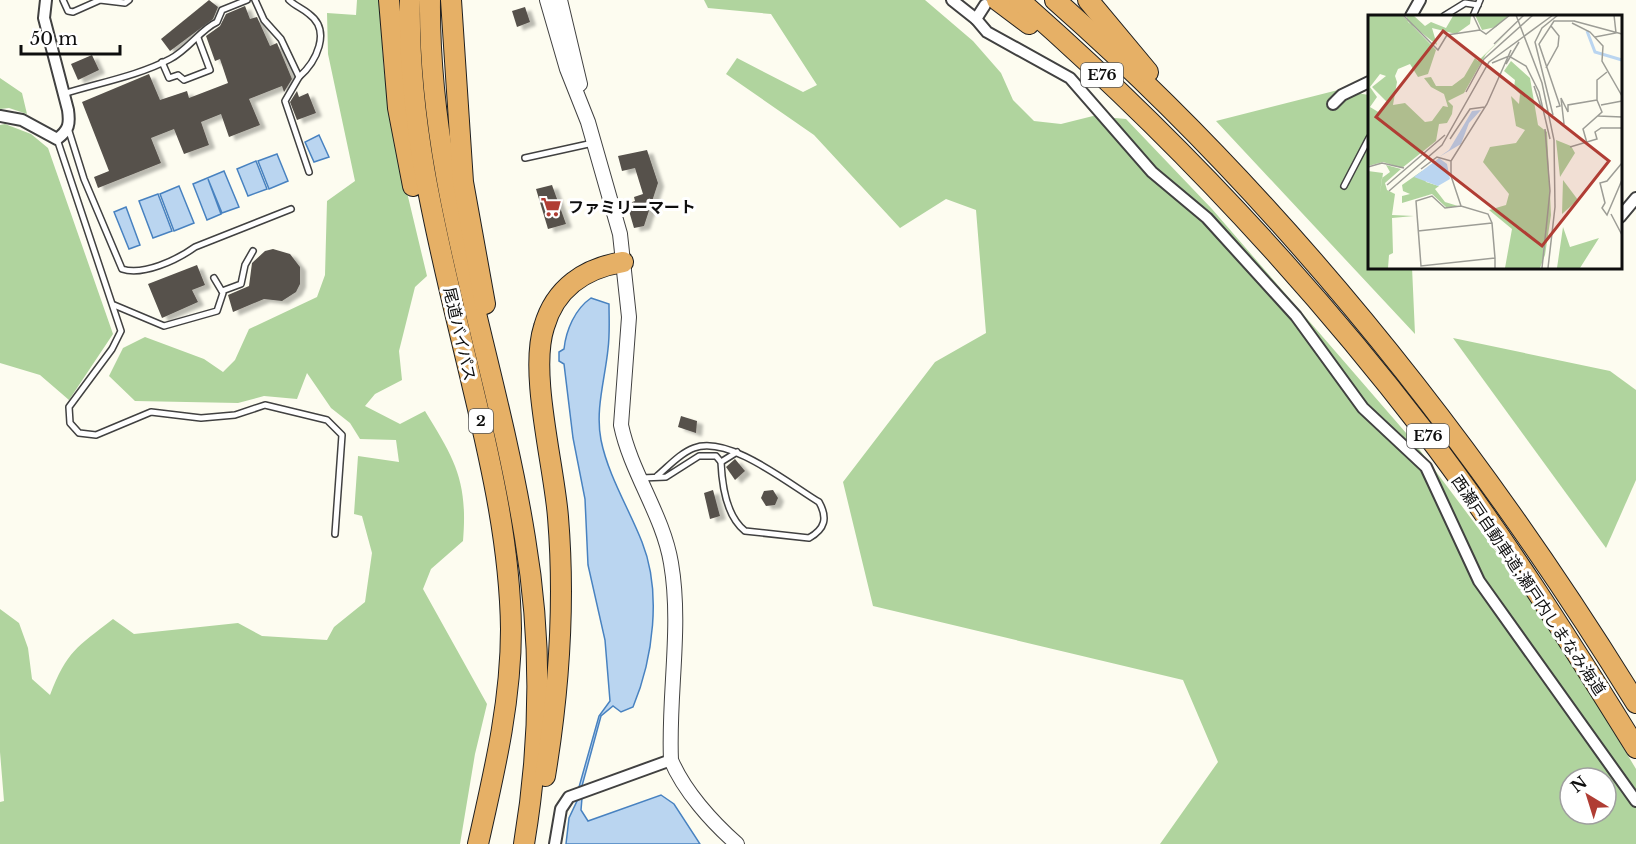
<svg xmlns="http://www.w3.org/2000/svg" width="1636" height="844" font-family="'Libre Baskerville','Noto Sans JP',serif">
  <defs>
    <filter id="shadow"><feDropShadow dx="6" dy="3.5" stdDeviation="1.5" flood-color="#0004"/></filter>
  </defs>
  <rect width="100%" height="100%" fill="#fdfcf0"/>
  <g fill="#b0d49e" fill-rule="evenodd">
    <path d="M357,0H379L384,71L394,138L427,276L415,287L399,351L402,380L375,394L365,406L400,424L425,411C455,460 468,481 463,541L431,569L423,589L487,704L475,754L460,844H0V802L4,801L0,752V609L19,623L28,648L32,679L50,695C67,651 77,647 113,619L134,634L238,623L262,636L327,640L334,627L365,602L372,553L362,516L354,514L358,456L399,462L396,440L360,439L350,423L331,408L307,373L297,399L264,396L238,403L135,401L109,376L123,348L145,337L204,359L223,372L235,360L249,329L317,297L325,275L327,201L355,181L328,54L327,13L356,15Z"/>
    <path d="M704,0H925L973,41L1001,73L1013,100L1034,121L1061,124L1093,116L1126,119L1212,209L1413,441L1542,613L1636,769V844H1160L1218,762L1183,680L873,606L843,482L935,362L986,333L976,210L946,199L900,228L814,135L726,74L737,58L803,92L817,85L771,14L708,8ZM1570,778H1606V814H1570Z"/>
    <polygon points="0,78 22,93 27,114 9,108 0,109"/>
    <polygon points="1338,90 1369,95 1369,267 1412,267 1415,334 1216,121"/>
    <polygon points="5,124 31,134 48,148 113,334 69,400 40,375 0,363 0,125"/>
    <polygon points="1453,338 1610,371 1636,390 1636,480 1606,548"/>
  </g>
  <g fill="#bad5f0" stroke="#4882c0" stroke-width="1.5">
    <polygon points="319,135 329,157 314,162 305,142"/>
    <polygon points="277,154 288,181 269,189 258,161"/>
    <polygon points="256,161 267,189 248,196 237,169"/>
    <polygon points="224,171 239,207 222,213 208,179 221,214 207,220 193,184"/>
    <polygon points="179,186 194,223 174,231 160,194"/>
    <polygon points="158,194 172,231 153,238 139,201"/>
    <polygon points="126,207 140,245 129,249 114,212"/>
    <path d="M591,298L609,304C609,319 610,334 608,349C605,379 595,410 601,440C608,475 629,509 642,542C662,592 653,659 633,707L621,712L613,706L601,716L582,786L579,787L599,716L610,701L605,640L588,565L585,499L573,438L564,364L559,361V352L564,349C566,330 575,309 591,298Z"/>
    <polygon points="661,795 674,804 700,844 566,844 569,818 578,799 582,798 581,810 588,821"/>
  </g>
  <g fill="#56514b" filter="url(#shadow)">
    <polygon points="209,0 218,7 213,19 170,51 161,39"/>
    <polygon points="245,6 250,19 257,17 270,46 277,43 292,79 284,92 282,86 249,99 260,125 229,137 221,114 201,122 209,145 184,154 174,129 151,138 161,163 98,188 94,177 109,171 82,102 149,74 160,100 187,91 189,98 228,83 220,59 215,61 206,36 220,26 226,14"/>
    <polygon points="525,7 530,22 517,27 512,11"/>
    <polygon points="92,55 99,70 78,80 71,64"/>
    <polygon points="297,91 299,97 308,93 316,113 297,120 290,102"/>
    <polygon points="647,150 658,183 644,226 634,228 627,204 635,201 634,197 643,194 635,168 622,171 618,156"/>
    <polygon points="552,185 566,224 548,229 536,189"/>
    <polygon points="273,249 290,254 300,267 300,284 296,292 282,301 264,299 233,312 228,295 249,286 252,263 265,251"/>
    <polygon points="197,265 205,285 192,290 198,302 162,318 148,284"/>
    <polygon points="681,416 697,421 696,433 678,427"/>
    <polygon points="735,459 745,471 735,480 726,467"/>
    <polygon points="713,490 720,516 710,519 704,493"/>
    <polygon points="773,490 778,498 775,505 766,506 761,498 764,491"/>
  </g>
  <g fill="none" stroke-linecap="round" stroke-linejoin="round">
    <g stroke="#414141" stroke-width="8">
      <g id="service">
        <polyline points="63,0 68,11 73,12 100,0 125,3 129,0"/>
        <path d="M255,0L264,20L281,39L299,77C316,62 332,31 309,14C302,8 295,6 289,0"/>
        <polyline points="1444,16 1465,3 1478,5"/>
        <polyline points="1473,16 1480,0"/>
        <polyline points="162,62 169,78 178,75 184,80 210,70 198,38"/>
        <polyline points="299,77 285,101 309,172"/>
        <path d="M63,94C98,83 138,76 170,59C188,50 201,29 217,22L222,10L247,0"/>
        <path d="M68,128L84,179L122,269C143,276 177,260 195,247L291,209"/>
        <polyline points="57,139 121,331 112,349 69,407 70,423 79,433 96,435 151,412 201,418 235,415 265,405 327,420 342,435 335,534"/>
        <polyline points="525,158 593,143"/>
        <polyline points="1344,186 1369,138"/>
        <polyline points="222,291 241,284 245,265 253,251"/>
        <polyline points="114,305 164,326 217,311 223,293 214,278"/>
        <polyline points="721,462 737,452"/>
        <path d="M641,478L666,477L699,456H716L721,462C722,485 726,516 745,531L809,538C825,529 828,518 819,502C789,484 729,435 694,448C680,453 668,467 657,476"/>
      </g>
    </g>
    <g stroke="#414141" stroke-width="14">
      <g id="minor">
        <polyline points="952,0 976,19 985,5"/>
        <polyline points="1411,16 1420,0"/>
        <polyline points="976,19 987,32 1070,78 1152,172 1207,218 1296,316 1363,408 1426,467 1479,581 1636,801"/>
        <polyline points="1333,104 1342,95 1369,82"/>
        <path d="M0,116L22,120L57,139C69,130 70,124 68,110L44,18L46,0"/>
        <polyline points="1620,217 1636,198"/>
        <polyline points="555,844 561,809 569,797 671,760"/>
      </g>
    </g>
    <g stroke="#414141" stroke-width="16">
      <g id="tertiary">
        <path d="M547,0L567,69L588,122L620,234L629,317L621,425C631,473 663,515 671,563C682,627 668,695 671,760C684,791 712,822 737,844"/>
        <polyline points="560,0 580,84"/>
      </g>
    </g>
    <g stroke="#1f1f1f" stroke-width="22">
      <g id="motorway">
        <polyline points="389,0 398,108 413,186"/>
        <path d="M410,0C407,133 443,260 473,388C492,467 510,548 511,629C511,703 494,773 478,844"/>
        <path d="M430,0C428,187 496,356 525,538C542,639 541,743 524,844"/>
        <polyline points="451,0 463,182 485,304"/>
        <polyline points="997,0 1029,24"/>
        <path d="M1019,0C1167,130 1304,275 1424,431C1501,532 1569,640 1636,748"/>
        <path d="M1055,0C1284,202 1476,444 1636,703"/>
        <polyline points="1088,0 1148,72"/>
        <path d="M545,776C559,691 565,602 558,517C554,465 529,373 544,327C555,288 585,268 623,262"/>
      </g>
    </g>
    <use href="#service" stroke="#fff" stroke-width="5"/>
    <use href="#minor" stroke="#fff" stroke-width="10"/>
    <use href="#tertiary" stroke="#fff" stroke-width="14"/>
    <use href="#motorway" stroke="#e6b066" stroke-width="20"/>
  </g>
  <defs>
    <g id="supermarket-bare" transform="scale(1.62)"><path d="M-6-5.5h2.5l.6 2H6L4.5 2H-2.5L-4.4-4H-6ZM-1.5 3.2a1.3 1.3 0 1 0 .1 0ZM3 3.2a1.3 1.3 0 1 0 .1 0Z" fill="#b03d34" stroke="#fff" stroke-width="2.5" paint-order="stroke"/></g>
  </defs>
  <g fill-rule="evenodd">
    <use href="#supermarket-bare" x="551" y="207"/>
  </g>
  <g text-anchor="middle" stroke-width="6" stroke-linejoin="round" paint-order="stroke">
    <g fill="#fff" stroke="#565656" stroke-width="1.5">
      <rect x="1081" y="63" width="42" height="24" rx="4.5"/>
      <rect x="469" y="409" width="24" height="24" rx="4.5"/>
      <rect x="1407" y="424" width="42" height="24" rx="4.5"/>
    </g>
    <g font-size="15" font-weight="bold" fill="#0e0e0e">
      <text x="1102" y="80">E76</text>
      <text x="481" y="426">2</text>
      <text x="1428" y="441">E76</text>
    </g>
    <g font-size="16" font-weight="bold" fill="#0e0e0e" stroke="#fff" text-anchor="start">
      <text x="568" y="213">ファミリーマート</text>
    </g>
    <g font-size="16" fill="#0e0e0e" stroke="#fff">
      <text transform="translate(460 334) rotate(77)" y="6">尾道バイパス</text>
      <text transform="translate(1529 585) rotate(56)" y="6">西瀬戸自動車道;瀬戸内しまなみ海道</text>
    </g>
  </g>
  <g transform="translate(1368 15)">
    <rect width="254" height="254" fill="#fdfcf0"/>
    <path d="M0,0L35,1L68,35L60,59L50,62L42,49L30,54L27,61L29,67L25,90L37,88L57,107L64,106L75,91L80,92L76,79L63,72L56,63L63,62L68,71H84L96,62L107,43L110,46L141,16L118,39L96,78L80,86L85,91L84,99L79,108L71,109L68,126L34,153L15,147L0,151ZM12,59L18,61L4,72L19,87L12,98L2,92L9,82L2,72ZM38,0H45L57,11L63,7L78,13L85,1H103L102,9L88,19L64,13L69,30L40,7ZM107,0H141L128,12L114,15ZM143,46L162,63L170,110L179,117L183,200L177,240L172,253H137L144,214L121,195L138,190L141,179L115,147L122,132L148,128L157,115L148,111L143,81L151,89L152,79L146,73L147,65L136,56ZM188,125L203,131L207,138L192,162ZM18,150L33,154L17,168L19,175L27,179L24,200L46,201L24,203L25,238L21,240L20,253H0V156L15,158L12,178L14,163L22,157ZM54,156L58,167L71,171L67,174L77,187L90,191L79,193L64,179L34,188V181L42,179L35,176L34,170ZM195,165L210,185L194,199ZM195,212L202,232L231,223L212,253H189Z" fill="#b0d49e" fill-rule="evenodd"/>
    <path d="M113,95L101,108L93,129L71,142L81,135L104,96ZM71,143L79,149L82,164L70,171L46,162Z" fill="#bad5f0"/>
    <path fill="none" stroke="#bad5f0" stroke-width="3" d="M219,16L227,37L254,45"/>
    <path fill="none" stroke="#9d9d96" stroke-width="1.5" d="M35,0L70,35L79,20L112,15M105,0L112,15L118,19L142,0M148,0L174,68L186,125L187,192L180,253M206,6L254,19M204,8L222,17L235,31L234,46L254,81M227,22L248,18L246,0M126,29L156,0M124,48L141,41L158,51L171,77L182,124M138,49L151,27M178,53L190,31L191,21L183,11M166,71L174,95M98,77L116,44L165,0M233,90L254,86M188,92L192,91L171,29L186,6H207M185,100L167,27L174,13L190,0M230,101L254,102M196,109L193,83L200,97V90L229,85M82,124L102,94L117,92M219,128L215,114L234,97L229,85V65L239,57M202,132L229,124L227,117L233,113H254M254,148L239,166L232,168L237,188L234,193L239,200L254,165M0,152L14,148L36,153M53,154L69,142L83,146M19,170L77,120M21,176L74,130L121,47L185,0M93,191L83,161V146L119,89L143,35M243,199L254,220M50,216L124,208M127,253V243L124,208L120,199L93,191L77,193L64,181L48,186L53,251L127,243M174,253L182,176L177,114"/>
    <path fill="#b03d34" fill-opacity="0.15" stroke="#b03d34" stroke-width="3" d="M75,16L241,146L174,231L8,102Z"/>
    <rect width="254" height="254" fill="none" stroke="#0e0e0e" stroke-width="3"/>
  </g>
  <g transform="translate(1588 796) rotate(322)"><circle r="28" fill="#ffffff" stroke="#9f9f9f" stroke-width="1.5"/>
  <path d="M0-4.5L10 22L0 15L-10 22Z" fill="#b03d34"/>
  <text y="-9" font-size="16" font-weight="bold" text-anchor="middle" fill="#0e0e0e">N</text>
  </g>
  <path d="M21 45v9h99v-9" fill="none" stroke="#0e0e0e" stroke-width="3"/>
  <text x="30" y="45" font-size="18" fill="#0e0e0e" stroke="#ffffff" stroke-width="4.5" paint-order="stroke">50 m</text>
</svg>
